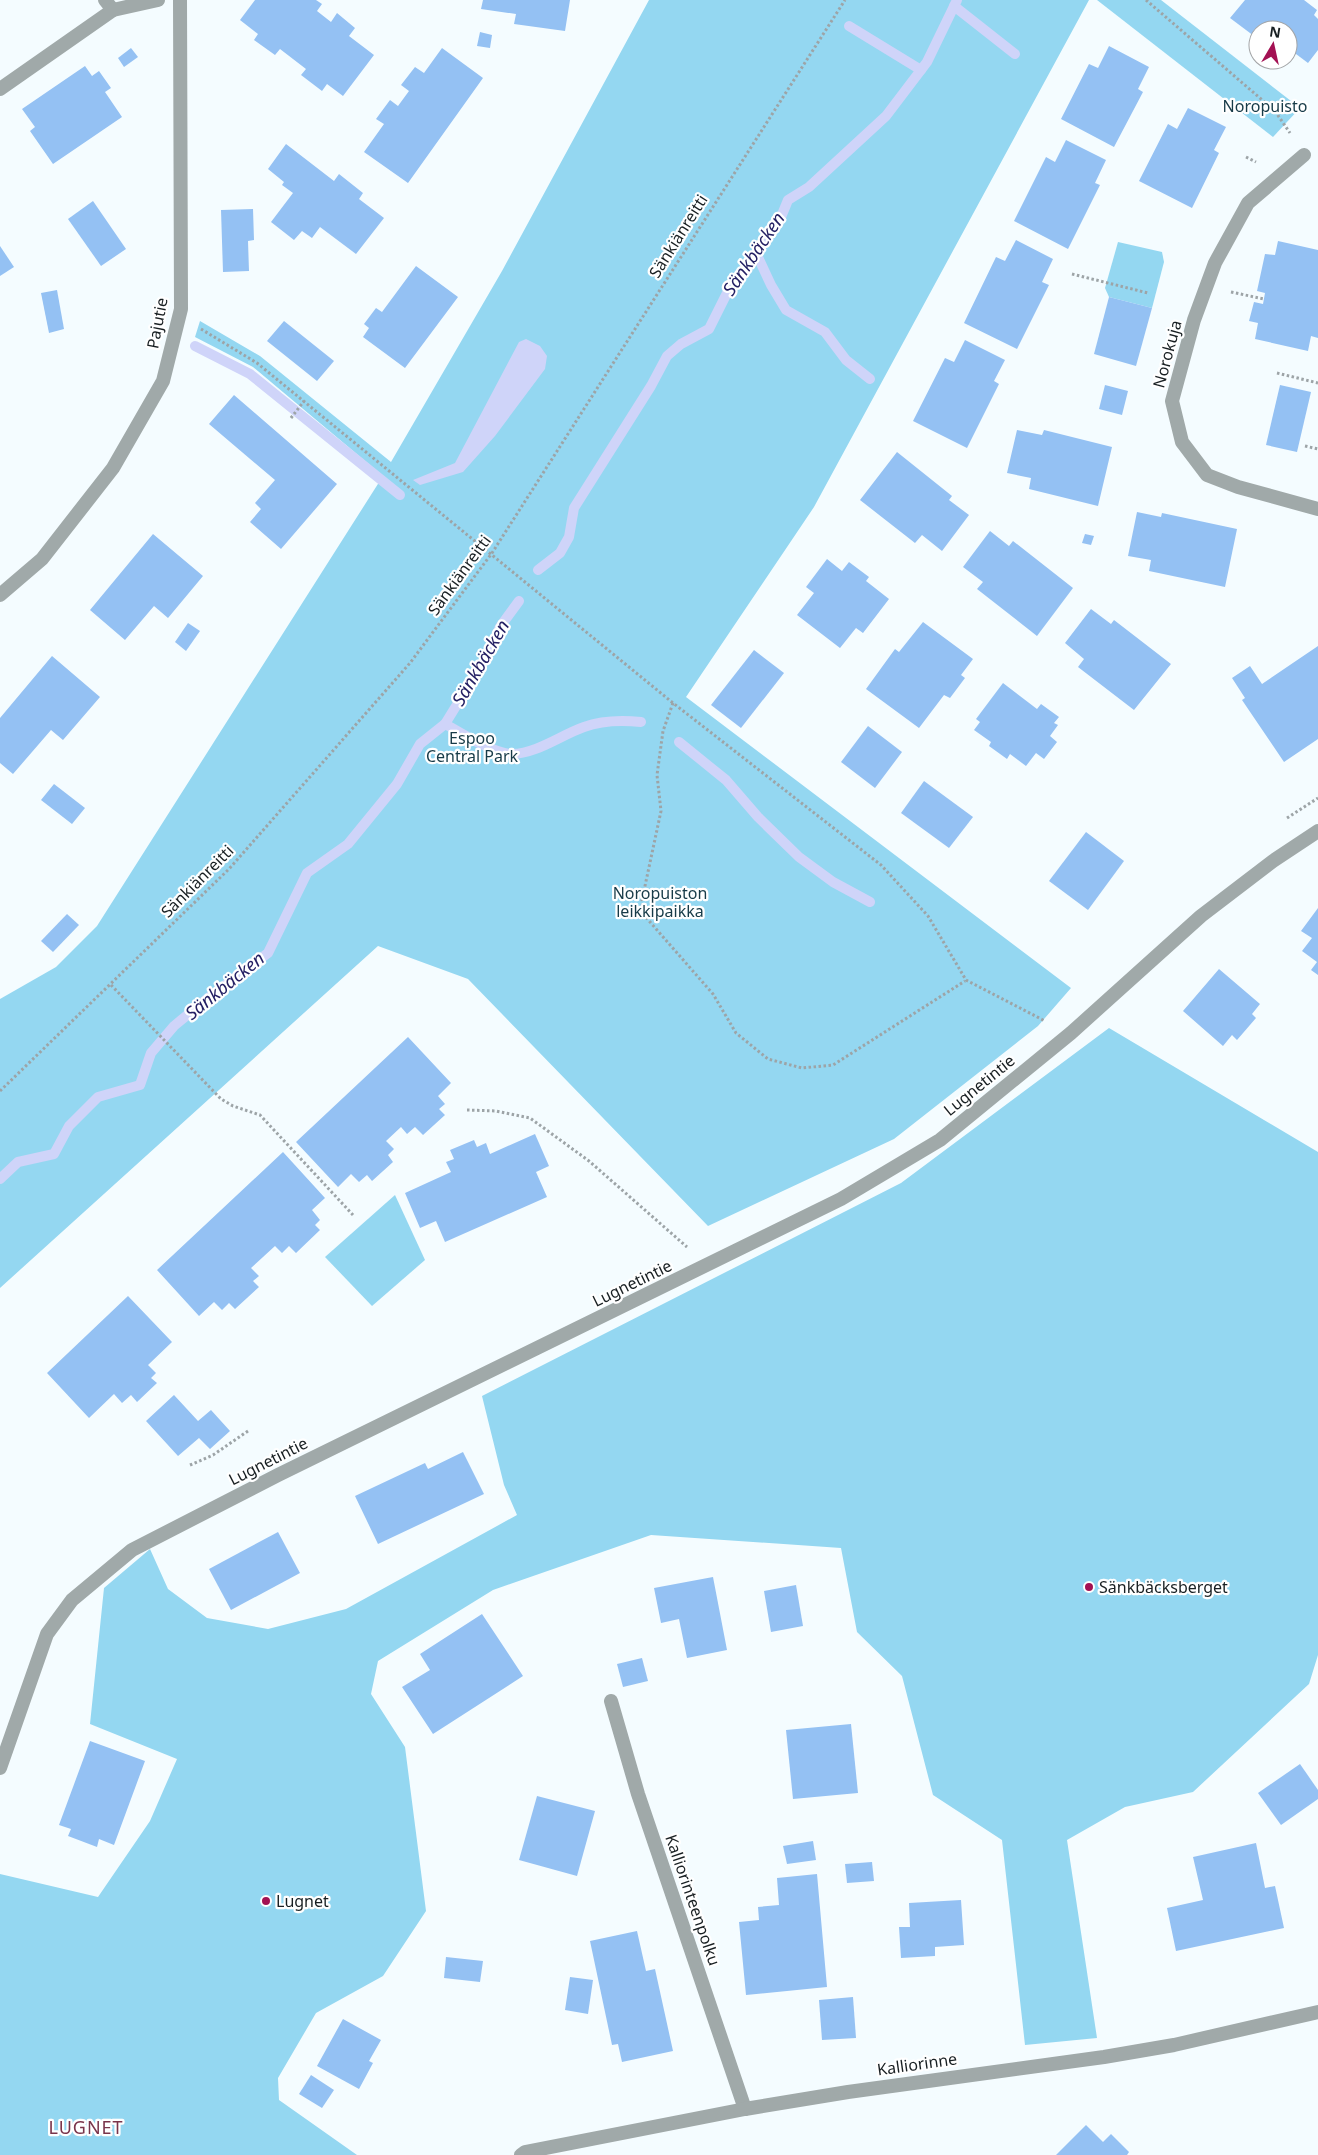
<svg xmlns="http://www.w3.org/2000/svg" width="1318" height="2155" font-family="'Noto Sans',sans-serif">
  <rect width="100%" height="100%" fill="#f4fcff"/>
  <g fill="#94d7f1">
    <polygon points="649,0 1089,0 814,507 686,697 1071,988 1038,1026 894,1139 708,1226 468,979 378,946 0,1288 0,999 56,967 97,926 383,476 253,367 195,337 200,321 260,356 391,462 502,271"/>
    <polygon points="1097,0 1161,0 1300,108 1273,137"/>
    <polygon points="1118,242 1162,252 1164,262 1152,308 1109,297 1105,288"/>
    <polygon points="1109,1028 1318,1152 1318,1655 1309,1684 1193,1792 1125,1807 1067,1840 1097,2038 1025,2045 1002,1840 933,1795 902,1676 857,1632 841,1548 651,1535 493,1590 378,1661 371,1694 405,1747 426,1911 383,1976 316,2013 278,2078 279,2100 357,2155 0,2155 0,1874 98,1897 150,1821 177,1759 90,1724 104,1588 150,1549 168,1589 207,1618 268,1629 346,1609 517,1515 504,1485 482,1396 901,1183"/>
    <polygon points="395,1195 425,1260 372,1306 325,1257"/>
  </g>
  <polygon fill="#cfd4f9" points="526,339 540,346 547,356 545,369 495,436 463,472 420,485 413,480 455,463 519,342"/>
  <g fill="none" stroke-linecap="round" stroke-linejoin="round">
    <g stroke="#cfd4f9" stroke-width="10">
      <polyline points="954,6 1015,54"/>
      <polyline points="849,26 921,70"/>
      <polyline points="757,255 771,285 786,310 825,332 846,360 870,379"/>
      <polyline points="195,346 250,374 400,495"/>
      <polyline points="538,570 560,553 569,537 574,508 651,386 667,356 681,344 709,329 733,281 757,255 766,238 779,222 788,200 809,187 886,116 927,62 957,0"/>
      <path d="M445,724C461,733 494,754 512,754C538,753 561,735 584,727C603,720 621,720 641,722"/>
      <polyline points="679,742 726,780 758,817 799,857 833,882 870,902"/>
      <polyline points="0,1179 18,1162 54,1154 69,1126 98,1097 140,1085 151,1053 174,1026 208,998 268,953 307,873 348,844 397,784 420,744 445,724 490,651 500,627 519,601"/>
    </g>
  </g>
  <g fill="#94c1f3">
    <polygon points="255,0 316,0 322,4 317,11 331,22 337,13 355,28 349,36 374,55 343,96 327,84 322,91 301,75 306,69 280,49 275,55 254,40 258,34 240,20"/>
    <polygon points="483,0 570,0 565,31 514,24 516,14 481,9"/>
    <polygon points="1245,0 1304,0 1317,10 1314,15 1318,19 1318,50 1308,63 1288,48 1288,30 1258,30 1258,39 1230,18"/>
    <polygon points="480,32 492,35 490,48 477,46"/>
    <polygon points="1109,46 1149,67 1138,89 1143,92 1114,147 1061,119 1089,64 1098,68"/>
    <polygon points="131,48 138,57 124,67 118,58"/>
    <polygon points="442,48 483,78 408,183 364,152 384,124 376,119 390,100 398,106 409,91 401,85 415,67 424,73"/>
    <polygon points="85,66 92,76 99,71 111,88 105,92 122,117 53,164 30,131 35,127 22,109"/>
    <polygon points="1188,108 1226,127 1214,150 1219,153 1192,208 1139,181 1168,124 1177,129"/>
    <polygon points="1066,140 1106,160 1095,183 1100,185 1068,249 1014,221 1046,157 1055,162"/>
    <polygon points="286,144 334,181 339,174 363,193 359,199 384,218 356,254 320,227 312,238 302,231 294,240 271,222 293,193 282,185 284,182 268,169"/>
    <polygon points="93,201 126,249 101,266 68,219"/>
    <polygon points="253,209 254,240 248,241 249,271 223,272 221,210"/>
    <polygon points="1016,240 1053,259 1042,282 1049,285 1017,349 964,323 996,257 1005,261"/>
    <polygon points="1278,241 1318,250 1318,338 1311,336 1308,351 1255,339 1258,323 1249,321 1254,302 1263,304 1265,293 1257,291 1265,254 1275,255"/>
    <polygon points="0,246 14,267 0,276"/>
    <polygon points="416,266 458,297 405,368 363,337 369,328 364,324 376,308 382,312"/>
    <polygon points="57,290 64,329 49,333 41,293"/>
    <polygon points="1109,297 1152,308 1136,366 1094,354"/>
    <polygon points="284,321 334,361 317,381 267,341"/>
    <polygon points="965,340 1005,360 994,381 999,384 967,448 913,421 945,358 954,362"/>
    <polygon points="1105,385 1128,391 1122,415 1099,409"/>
    <polygon points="1280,385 1311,392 1297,452 1266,445"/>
    <polygon points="234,395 337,484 281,549 250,522 261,509 255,503 275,480 209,424"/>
    <polygon points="1017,430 1042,435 1044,430 1112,447 1098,506 1029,489 1031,478 1007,473"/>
    <polygon points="897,452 952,496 949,500 969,515 942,551 922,535 915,543 860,500"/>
    <polygon points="1137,512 1161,517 1162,513 1237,529 1225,587 1149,571 1151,560 1128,556"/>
    <polygon points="990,531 1009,546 1013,541 1073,588 1037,636 977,589 983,582 963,567"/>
    <polygon points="153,534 203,576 168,618 154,606 125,640 90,610"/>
    <polygon points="1085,534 1094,536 1091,545 1082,543"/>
    <polygon points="827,559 842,571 849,562 869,577 866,581 889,599 863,633 856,628 840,648 797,615 814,593 806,587"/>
    <polygon points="1091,609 1111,624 1114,620 1171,664 1134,710 1078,667 1084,659 1065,643"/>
    <polygon points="923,622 973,659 961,675 965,678 950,698 944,695 919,728 866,689 895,649 899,652"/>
    <polygon points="188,623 200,631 186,651 175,642"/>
    <polygon points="1318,646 1318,739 1284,762 1242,700 1245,698 1232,678 1250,666 1262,684"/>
    <polygon points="754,650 784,673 741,728 711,705"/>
    <polygon points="52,656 100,697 63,740 51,730 13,774 0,763 0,718"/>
    <polygon points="1003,683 1037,709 1041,704 1059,717 1054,723 1058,725 1050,736 1057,742 1044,759 1036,753 1026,766 1010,754 1007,759 989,746 991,742 974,730 980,722 976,719"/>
    <polygon points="868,726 902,752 875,788 841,762"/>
    <polygon points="924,781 973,817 949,848 901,813"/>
    <polygon points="54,784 85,808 72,824 41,800"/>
    <polygon points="1086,832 1124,861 1088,910 1049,881"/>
    <polygon points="1318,908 1318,975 1311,970 1317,962 1302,951 1312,938 1301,931"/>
    <polygon points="67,914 79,925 53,952 41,941"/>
    <polygon points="1219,969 1260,1004 1252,1014 1256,1018 1237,1040 1232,1035 1223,1046 1183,1011"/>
    <polygon points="408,1037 451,1083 438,1096 445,1104 439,1109 445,1115 423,1135 415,1127 407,1134 401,1127 386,1141 394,1149 388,1155 393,1162 372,1181 367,1175 359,1182 351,1174 338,1187 296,1142"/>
    <polygon points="535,1134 549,1166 536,1172 547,1197 445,1242 436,1221 420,1228 405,1193 451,1172 446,1162 454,1159 450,1150 474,1140 477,1147 486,1143 490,1154"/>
    <polygon points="283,1152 325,1198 312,1210 320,1220 315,1225 320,1230 296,1253 289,1246 282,1253 275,1246 251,1268 259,1276 253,1281 259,1287 235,1309 229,1303 222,1310 214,1302 199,1316 157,1270"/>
    <polygon points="128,1296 172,1342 148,1365 156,1373 151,1378 157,1383 137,1402 131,1395 122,1403 114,1394 89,1418 47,1373"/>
    <polygon points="174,1395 198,1421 211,1410 230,1431 210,1449 199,1438 178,1456 146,1421"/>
    <polygon points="463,1452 484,1494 378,1544 355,1496 425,1463 428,1469"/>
    <polygon points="278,1532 300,1573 231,1610 209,1569"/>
    <polygon points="713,1577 727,1650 687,1658 679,1619 661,1623 654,1588"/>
    <polygon points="796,1585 803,1626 771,1632 764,1591"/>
    <polygon points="482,1614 523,1676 433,1734 402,1687 430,1670 420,1654"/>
    <polygon points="642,1658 648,1681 623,1687 617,1664"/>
    <polygon points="851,1724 858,1793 793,1799 786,1730"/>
    <polygon points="90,1741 145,1761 114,1845 99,1839 97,1847 68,1836 71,1829 59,1825"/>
    <polygon points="1300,1764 1318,1790 1318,1799 1281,1825 1258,1793"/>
    <polygon points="537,1796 595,1811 577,1876 519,1860"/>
    <polygon points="813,1841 816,1860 787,1864 783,1846"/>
    <polygon points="1256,1843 1265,1888 1275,1886 1284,1928 1176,1951 1167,1908 1203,1900 1193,1857"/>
    <polygon points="872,1862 874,1881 847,1883 845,1864"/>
    <polygon points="817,1874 827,1987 746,1995 739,1922 759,1920 758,1907 779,1905 777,1878"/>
    <polygon points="961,1900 964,1945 935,1947 935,1956 901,1958 899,1927 910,1927 909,1903"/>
    <polygon points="637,1931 646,1971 655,1969 673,2051 622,2062 618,2044 612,2045 590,1941"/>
    <polygon points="446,1957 483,1961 480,1982 444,1978"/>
    <polygon points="570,1977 593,1980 588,2014 565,2010"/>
    <polygon points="853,1997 856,2038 822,2040 819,2000"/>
    <polygon points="343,2019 381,2040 369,2061 373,2063 359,2089 317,2066"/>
    <polygon points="311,2075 334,2090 322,2108 299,2094"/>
    <polygon points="1086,2125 1103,2142 1111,2134 1129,2152 1127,2155 1056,2155"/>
  </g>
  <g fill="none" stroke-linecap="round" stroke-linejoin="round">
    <g stroke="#9da4a7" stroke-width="3" stroke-dasharray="2.5 2.5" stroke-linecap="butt">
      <polyline points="1146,0 1275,111 1290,133"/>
      <polyline points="1246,157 1256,162"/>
      <polyline points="1072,274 1148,293"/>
      <polyline points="1231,292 1264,299"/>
      <polyline points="201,329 257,363 673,703 881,865 928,916 966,980 1045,1021"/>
      <polyline points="1277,373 1318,383"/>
      <polyline points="291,418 304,401"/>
      <polyline points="1305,446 1318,449"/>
      <polyline points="673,703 663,731 657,775 661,811 642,900 643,914 713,994 736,1033 768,1059 802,1068 833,1065 965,981"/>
      <polyline points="1287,818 1318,798"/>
      <polyline points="111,985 221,1099 233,1106 260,1115 353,1215"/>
      <polyline points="0,1091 229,869 410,663 492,553 845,0"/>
      <polyline points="467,1110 496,1111 530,1118 589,1161 687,1247"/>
      <polyline points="190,1465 213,1455 248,1431"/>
    </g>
    <g stroke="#a0a9a9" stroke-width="14">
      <polyline points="105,0 113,10"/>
      <polyline points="0,89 113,10 158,0"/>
      <polyline points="1304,155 1248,203 1215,263 1194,320 1172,401 1182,442 1207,475 1238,487 1318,509"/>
      <polyline points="0,595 42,559 113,468 163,381 181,309 180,0"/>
      <polyline points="611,1701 638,1794 745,2109"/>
      <polyline points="0,1768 47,1634 72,1600 132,1550 278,1475 841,1199 940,1140 1071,1033 1201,916 1273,861 1318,831"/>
      <polyline points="521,2155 525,2152 745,2109 848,2092 1104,2057 1174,2045 1318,2012"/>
    </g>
  </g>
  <g fill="#a31153" stroke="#fff" stroke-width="2">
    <circle cx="1089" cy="1587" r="5"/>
    <circle cx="266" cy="1901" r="5"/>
  </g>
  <g text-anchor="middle" stroke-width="4.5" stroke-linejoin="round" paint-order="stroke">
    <g font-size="16" fill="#173b48" stroke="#fff">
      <text x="1265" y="112">Noropuisto</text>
      <text x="472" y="744">Espoo<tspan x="472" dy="18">Central Park</tspan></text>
      <text x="660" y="899">Noropuiston<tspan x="660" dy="18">leikkipaikka</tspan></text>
    </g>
    <g font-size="16" fill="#181f22" stroke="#fff">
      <text transform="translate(678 236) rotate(-58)" y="6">Sänkiänreitti</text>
      <text transform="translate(157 323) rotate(-79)" y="6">Pajutie</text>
      <text transform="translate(1167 354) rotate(-75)" y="6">Norokuja</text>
      <text transform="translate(459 575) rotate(-54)" y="6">Sänkiänreitti</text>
      <text transform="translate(197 881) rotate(-45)" y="6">Sänkiänreitti</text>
      <text transform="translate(979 1085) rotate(-39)" y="6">Lugnetintie</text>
      <text transform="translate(632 1283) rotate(-26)" y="6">Lugnetintie</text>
      <text transform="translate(268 1461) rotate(-27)" y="6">Lugnetintie</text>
      <text transform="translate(693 1900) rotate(71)" y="6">Kalliorinteenpolku</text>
      <text transform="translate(917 2064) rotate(-8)" y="6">Kalliorinne</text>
    </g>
    <g font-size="16" fill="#181f22" stroke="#fff" text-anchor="start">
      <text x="1099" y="1593">Sänkbäcksberget</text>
      <text x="276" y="1907">Lugnet</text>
    </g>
    <g font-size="18" font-style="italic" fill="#242064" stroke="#fff">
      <text transform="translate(754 254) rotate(-56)" y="6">Sänkbäcken</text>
      <text transform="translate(481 663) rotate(-60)" y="6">Sänkbäcken</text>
      <text transform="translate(225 986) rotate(-39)" y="6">Sänkbäcken</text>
    </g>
    <g font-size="18" letter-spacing="1" fill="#79344b" stroke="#fff">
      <text x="86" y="2134">LUGNET</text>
    </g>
  </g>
  <g transform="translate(1273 45) rotate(9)"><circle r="24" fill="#ffffff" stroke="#a3a5a7"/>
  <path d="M0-4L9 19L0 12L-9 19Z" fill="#a31153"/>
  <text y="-8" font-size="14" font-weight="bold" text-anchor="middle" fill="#181f22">N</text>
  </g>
</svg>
